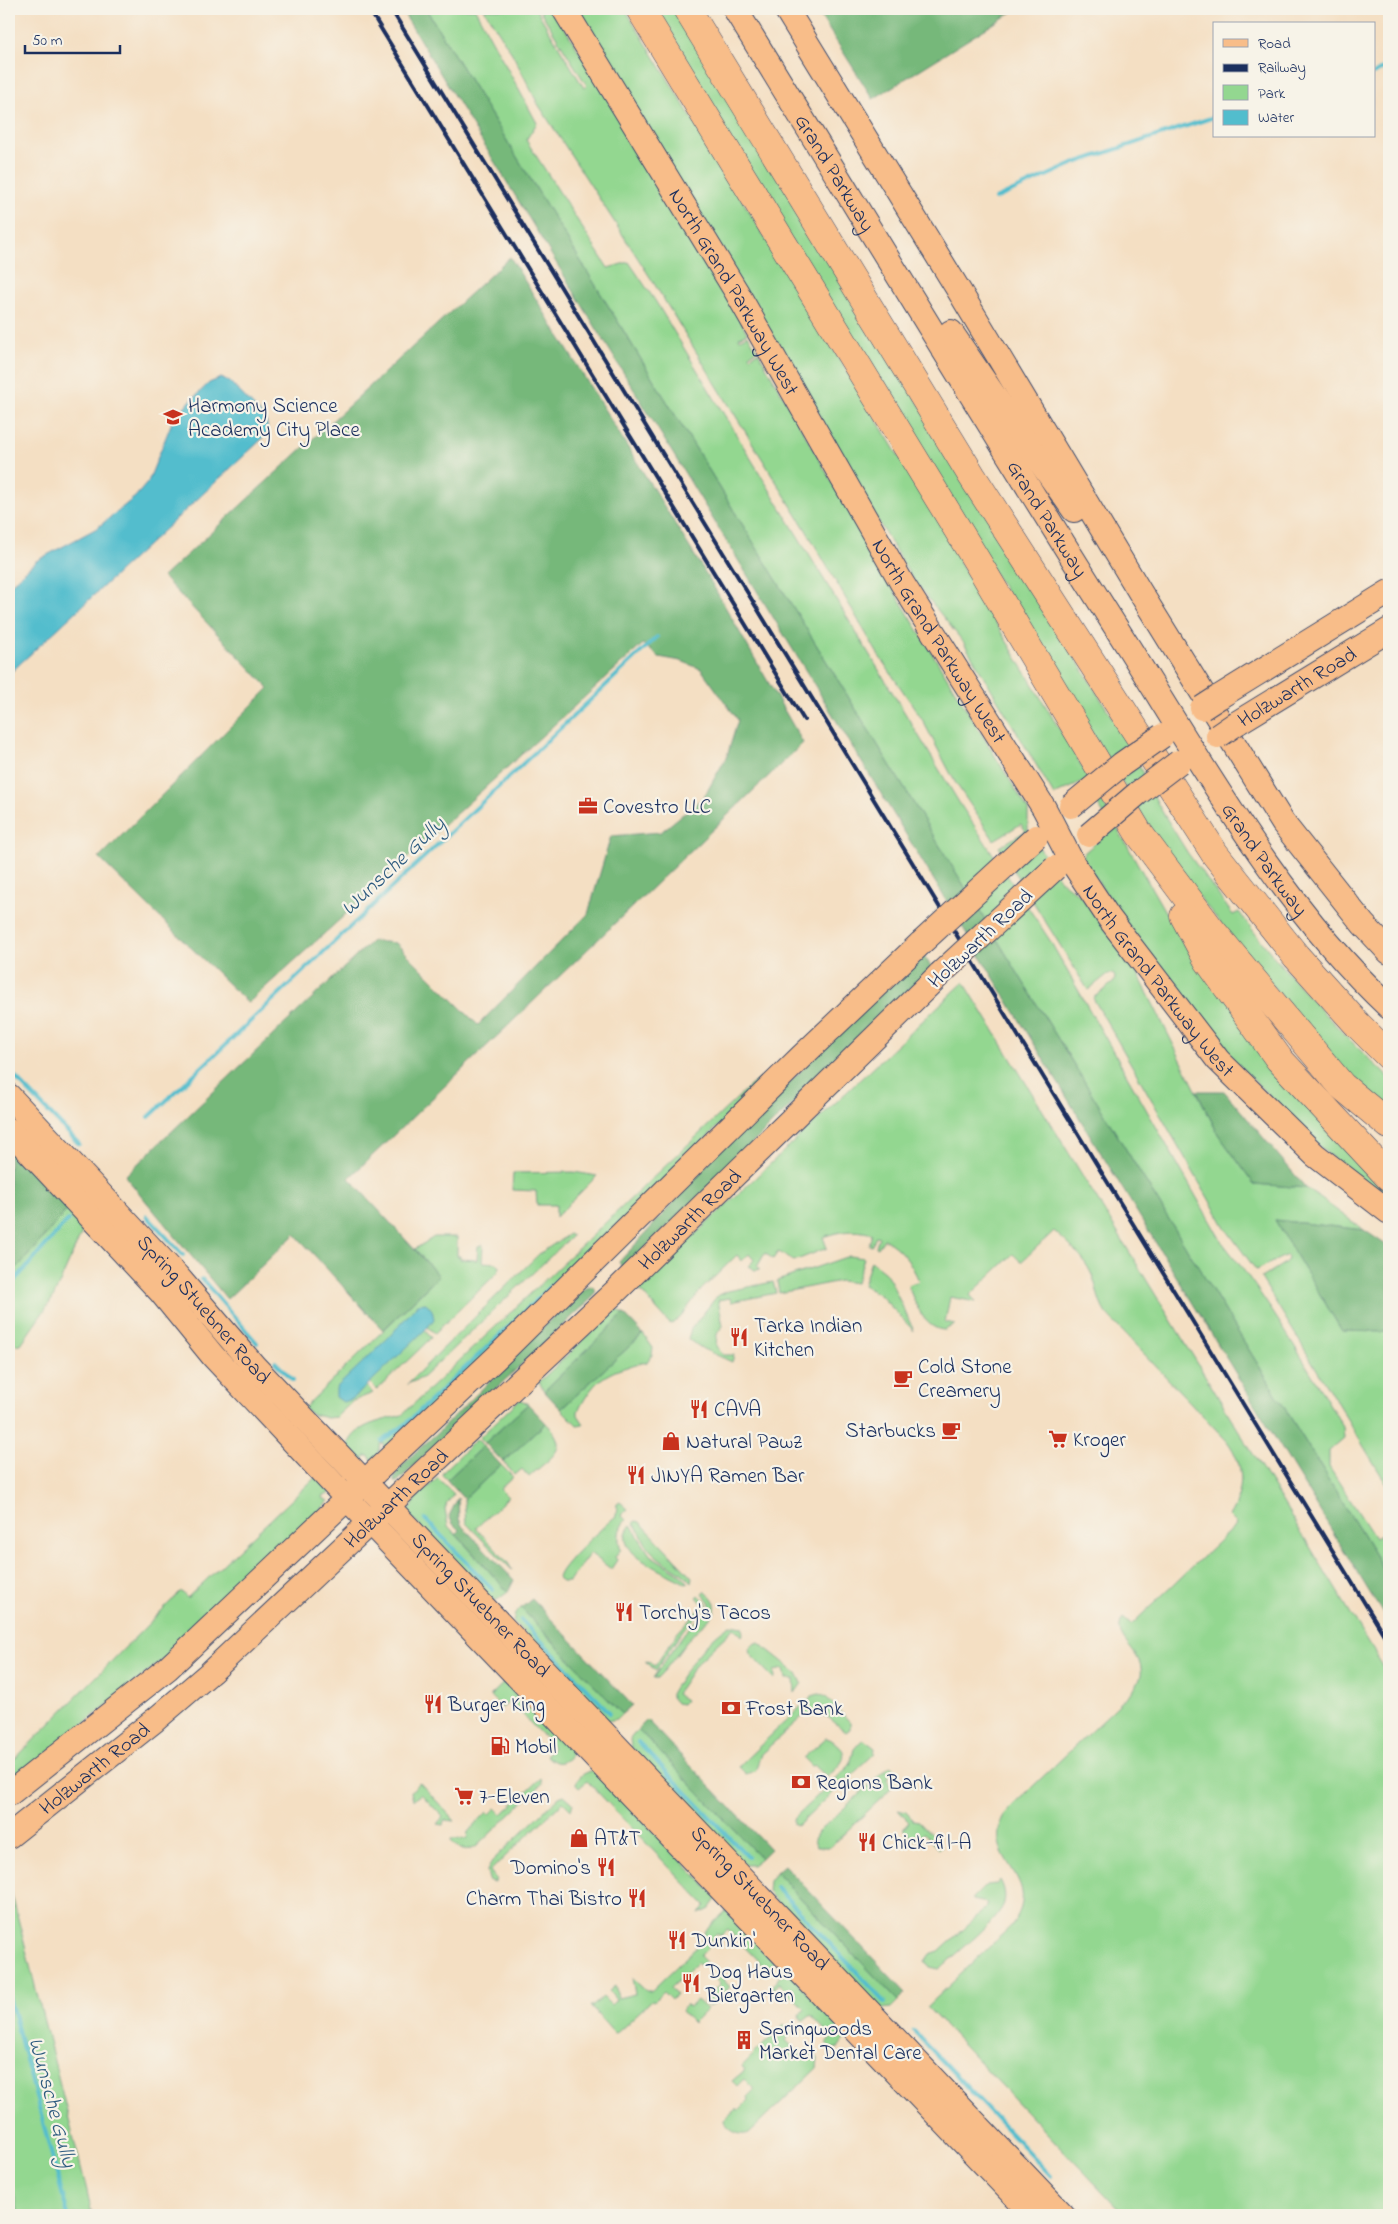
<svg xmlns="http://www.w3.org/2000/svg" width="1398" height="2224" font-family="'Indie Flower',sans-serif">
  <rect width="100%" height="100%" fill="#f7f3e8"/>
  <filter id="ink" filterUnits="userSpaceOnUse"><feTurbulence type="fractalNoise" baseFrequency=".02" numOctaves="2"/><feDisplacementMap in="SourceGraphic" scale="10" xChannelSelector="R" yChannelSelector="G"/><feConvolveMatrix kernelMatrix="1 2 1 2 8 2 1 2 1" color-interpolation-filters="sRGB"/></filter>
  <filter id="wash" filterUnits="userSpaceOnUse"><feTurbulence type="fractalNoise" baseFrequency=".0096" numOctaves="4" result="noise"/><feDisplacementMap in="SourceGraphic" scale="20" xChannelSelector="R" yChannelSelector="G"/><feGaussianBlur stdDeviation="1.12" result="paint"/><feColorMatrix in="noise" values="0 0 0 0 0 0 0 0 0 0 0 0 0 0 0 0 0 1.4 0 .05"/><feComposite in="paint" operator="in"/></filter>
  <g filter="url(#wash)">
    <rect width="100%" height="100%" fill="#f4dfc3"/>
    <g fill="#93d790" stroke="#578377">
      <path d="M426,9H475L537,123L526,140L608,268L629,262L656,302L960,804L1049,939L1222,1242C1269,1300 1305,1363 1343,1427L1344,1438L1329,1451V1467L1375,1538L1389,1531V1578Z"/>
      <polygon points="484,9 536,9 584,88 587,86 539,9 553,9 724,287 747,333 739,337 740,339 748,335 757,350 749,355 750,357 758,352 890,584 1028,810 1028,830 1061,881 1081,896 1138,974 1218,1134 1254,1184 1306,1188 1364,1230 1275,1220 1342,1331 1389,1332 1389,1488 1261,1278 1285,1263 1288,1259 1287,1255 1256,1270 1226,1229 1093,998 1114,982 1115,977 1113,974 1108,974 1088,990 999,847 1026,831 1021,824 994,840 955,782 922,719 879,656 806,530 650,277 538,104 513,55"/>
      <polygon points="573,9 625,9 961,558 958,560 1087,775 1184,945 1389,1188 1389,1204 1323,1150 1210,1036 1150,959 1083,859 1084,853 1113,828 1083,782 1054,795 964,643 912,578"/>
      <path d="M650,9H676L1126,740L1160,808L1187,852L1233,915L1239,912C1283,972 1335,1027 1389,1078V1111L1330,1055L1174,867Z"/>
      <path d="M964,982L1389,1676V2215H1125L927,2007L1011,1926C1051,1873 970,1860 1010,1808L1131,1693C1164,1656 1106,1644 1123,1618L1131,1625L1237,1524L1229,1516C1245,1490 1245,1466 1227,1441L1106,1314C1096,1298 1098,1287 1091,1273C1084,1257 1066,1242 1054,1231L1021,1262L1013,1254L970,1295L976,1302L950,1297L945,1322L955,1324L945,1330C924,1330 914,1301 908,1285L919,1281C911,1262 901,1249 884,1239L878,1248L876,1247L879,1237L876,1236L872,1246L869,1245L872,1234C855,1229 839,1231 823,1237L827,1248L794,1261L778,1252L773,1259L765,1253L757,1267L760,1269L755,1270L748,1266L754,1260L749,1254L742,1261L737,1255L700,1291L680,1318L672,1324L669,1323L638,1288Z"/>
      <path d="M799,1047L383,1455L384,1444L381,1443L377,1459L372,1461L369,1456H365L362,1462L354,1458L347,1447C356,1423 380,1422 402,1415L750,1086Z"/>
      <polygon points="574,1172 597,1176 556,1217 556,1205 537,1205 536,1191 512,1190 513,1173"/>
      <polygon points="72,1204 87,1221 53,1298 21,1344 9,1345 9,1268 19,1266"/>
      <polygon points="569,1234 572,1236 422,1378 407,1384 539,1254"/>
      <polygon points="434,1237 457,1237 457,1256 460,1256 460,1259 477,1260 478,1246 483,1245 482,1262 497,1263 500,1267 498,1272 435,1333 426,1326 424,1329 431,1338 377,1390 369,1382 365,1385 373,1393 353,1401 336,1417 327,1418 311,1414 304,1408 439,1276 415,1249"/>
      <polygon points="849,1256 864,1258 856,1283 840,1281 779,1293 777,1281"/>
      <polygon points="871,1261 885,1272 890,1280 914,1331 880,1295 863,1285"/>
      <polygon points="773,1282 776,1293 731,1302 730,1298 718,1300 723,1326 717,1334 716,1346 723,1355 734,1355 732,1362 703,1349 688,1339 691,1329 717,1296 728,1291"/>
      <polygon points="616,1309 624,1314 544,1391 539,1382"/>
      <path d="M643,1334L653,1348L652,1355L646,1363C640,1362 633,1365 627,1367C599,1375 591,1387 578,1411V1415L584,1424L577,1425L561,1409Z"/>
      <polygon points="520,1399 528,1404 485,1443 479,1438"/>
      <path d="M546,1423C572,1450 551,1456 529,1477L522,1469L515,1475L503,1462Z"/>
      <polygon points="477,1439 483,1446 447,1480 442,1475 443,1472"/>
      <polygon points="501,1465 513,1477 500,1489 508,1497 476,1528 508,1563 512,1570 466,1523 464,1499"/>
      <polygon points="318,1475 330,1494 324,1495 323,1498 329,1501 290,1541 286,1540 281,1544 282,1548 186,1641 9,1784 9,1765 181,1591 187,1598"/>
      <polygon points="438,1478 454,1494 447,1503 445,1509 448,1526 508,1592 497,1600 490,1600 408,1514 406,1508 412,1508 415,1499"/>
      <path d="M620,1502L628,1509L621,1515L626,1520C618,1528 617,1539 621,1549L615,1557L617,1560L611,1569L590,1553L569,1582H562L558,1579C557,1568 605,1525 616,1516L617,1504Z"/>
      <path d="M636,1521L640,1522L692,1577L691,1582C680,1569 664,1564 653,1553C644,1545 642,1532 633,1523Z"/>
      <path d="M631,1525L650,1555L677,1572L689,1583L686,1584C670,1573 607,1553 631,1525Z"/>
      <path d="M705,1592C711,1595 717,1603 715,1610C713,1618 703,1625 697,1630C682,1645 672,1664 657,1678H653L685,1632L709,1609L710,1603L702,1593Z"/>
      <polygon points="699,1595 707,1603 706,1607 683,1630 656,1670 645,1662 647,1661 655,1666 678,1632 704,1605 697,1597"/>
      <polygon points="521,1608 622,1714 617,1719 607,1721 513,1621 515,1614"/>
      <path d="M730,1625L742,1627L743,1634L742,1636L734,1628L696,1664L676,1694L685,1700L682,1704L676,1703L671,1697V1694C685,1669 706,1640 730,1625Z"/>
      <polygon points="755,1643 759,1643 797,1673 802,1683 795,1693 794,1679 786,1679 784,1669 774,1671 775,1678 774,1679 750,1654 749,1649"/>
      <path d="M510,1677L571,1743L570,1757C561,1765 555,1764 546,1755L553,1747L510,1701L502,1708L490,1696Z"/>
      <polygon points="819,1694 826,1697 850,1722 850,1729 846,1732 828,1717 814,1715 802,1717 761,1754 755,1771 746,1774 739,1767 741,1764 812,1696"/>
      <polygon points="638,1729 761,1858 752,1865 745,1865 631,1747 630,1739"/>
      <path d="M826,1738C832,1739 835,1743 840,1747C851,1759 835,1769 827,1777L814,1765L812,1767L803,1758Z"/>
      <polygon points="863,1739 875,1748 874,1754 802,1822 796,1826 793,1824 793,1819 850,1765 854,1749"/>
      <polygon points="890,1766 896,1770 891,1772 887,1779 891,1789 830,1847 816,1847 814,1839 818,1832"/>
      <path d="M591,1771H596L717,1898L709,1909L699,1914L705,1905L589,1783L587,1781L579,1788L576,1785C577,1777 584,1773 591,1771Z"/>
      <path d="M541,1778L542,1784L476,1847C466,1852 459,1849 451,1841L452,1839H467L468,1832L487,1812L490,1814L496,1808L502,1814Z"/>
      <polygon points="419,1782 420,1783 455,1821 444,1820 443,1825 437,1824 443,1817 421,1794 413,1800 411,1792"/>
      <polygon points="564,1795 573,1803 571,1810 563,1802 490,1871 497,1880 494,1882 489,1880 487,1871 492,1861 559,1797"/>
      <polygon points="898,1810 906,1812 913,1820 919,1821 942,1846 939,1849 924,1833 916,1841 903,1829 909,1822"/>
      <polygon points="776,1872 898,2001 891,2008 880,2009 768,1892 769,1881"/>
      <path d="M1000,1880C1004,1887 1006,1895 1004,1903C999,1920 956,1953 942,1967L939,1969L930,1967L925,1961L930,1954L939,1951L985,1909L987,1903L973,1900V1898L986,1885L997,1884Z"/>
      <polygon points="9,1883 87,2191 92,2215 19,2215 9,2171"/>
      <polygon points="726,1911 775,1962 761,1976 757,1974 764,1967 728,1930 721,1936 717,1934 707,1943 709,1947 700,1956 706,1962 701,1966 697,1963 671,1988 676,1994 671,2000 663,1992 654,2001 652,2000 618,2032 614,2033 590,2006 593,2006 603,1997 611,2005 616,2000 609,1991 615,1986 618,1998 635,1994 632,1978 646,1991 651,1991 701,1943 705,1931"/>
      <polygon points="788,1972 845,2032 846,2038 839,2048 830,2049 827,2044 832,2038 811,2015 804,2021 802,2021 799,2016 805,2009 779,1983 773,1989 770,1988 783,1973"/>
      <polygon points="720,1976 730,1987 709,2007 703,2001 720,1984 716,1980"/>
      <polygon points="697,2000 707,2009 693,2023 682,2011 686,2004 689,2007"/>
      <path d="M784,2024L792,2034L786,2040L800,2055L809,2049L818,2058L817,2068L749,2133C740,2137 726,2130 724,2120L736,2109L739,2110L749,2100L748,2097L755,2090L744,2079L737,2086L732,2081L745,2070L742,2066Z"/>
    </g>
    <g fill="#76b87a" stroke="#48746c">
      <polygon points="401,9 426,9 1389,1578 1389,1624"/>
      <polygon points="816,9 1017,9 873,99"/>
      <polygon points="510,257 711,582 803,743 349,1178 439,1276 383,1330 295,1234 227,1299 125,1176 372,941 396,943 478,1025 588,914 611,836 661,832 704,797 727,756 738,720 701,669 681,661 659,657 643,644 248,1003 99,858 269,688 163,577"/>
      <polygon points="922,953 932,968 816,1077 818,1079 630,1263 622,1267 619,1262 670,1207 716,1154"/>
      <polygon points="1197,1091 1224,1091 1306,1188 1254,1184 1218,1134"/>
      <polygon points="9,1138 72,1204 19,1266 9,1268"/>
      <polygon points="1275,1220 1364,1230 1389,1247 1389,1332 1342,1331"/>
      <path d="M592,1286L596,1290L593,1297L397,1482H394C392,1470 425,1444 435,1435C484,1388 530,1340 578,1292Z"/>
      <polygon points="624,1314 643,1334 561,1409 544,1391"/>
      <polygon points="528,1404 546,1423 503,1462 485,1443"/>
      <polygon points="483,1446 501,1465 464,1499 447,1480"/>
      <polygon points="458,1498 459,1519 462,1526 514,1580 508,1592 456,1534 459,1530 453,1524 449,1516"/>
      <polygon points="532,1599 632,1705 622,1714 521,1608"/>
      <polygon points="647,1720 770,1849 761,1858 638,1729"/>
      <polygon points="784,1865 906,1993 898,2001 776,1872"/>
    </g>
    <g fill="#52bdcd" stroke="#367696">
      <polygon points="221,378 230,382 266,419 268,431 261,440 9,674 9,586 36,561 97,528 135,497 148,482 174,417 209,383"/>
      <polygon points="426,1303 432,1310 434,1319 428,1327 354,1398 343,1402 336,1397 336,1388 389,1337 418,1304"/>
    </g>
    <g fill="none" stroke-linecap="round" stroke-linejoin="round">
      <g stroke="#52bdcd" stroke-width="4">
        <polyline points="1374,74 1389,64"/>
        <polyline points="995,199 1075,163 1214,117"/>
        <polyline points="14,1076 79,1144"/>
        <polyline points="149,1117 657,637"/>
        <polyline points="147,1216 183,1255"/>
        <polyline points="202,1279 257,1343"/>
        <polyline points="9,1287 68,1220"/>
        <polyline points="275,1362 293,1380"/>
        <polyline points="382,1441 405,1425 559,1279"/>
        <polyline points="425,1519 493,1590"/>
        <polyline points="521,1620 610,1713"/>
        <polyline points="638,1742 748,1857"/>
        <polyline points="776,1887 885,2002"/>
        <polyline points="9,1997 68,2215"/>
        <polyline points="914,2031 1051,2176"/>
      </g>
    </g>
  </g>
  <g filter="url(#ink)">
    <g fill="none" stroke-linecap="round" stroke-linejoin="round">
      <g stroke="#3c496d" stroke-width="26">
        <g id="major">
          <path id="s1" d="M564,9L736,291L902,583L1044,808L1072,862L1109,918L1218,1060L1315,1155L1389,1212"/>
          <path id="s2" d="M735,9C866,222 995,437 1129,648C1206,771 1283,908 1389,1007"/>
          <polyline points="786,9 958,289 1140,592 1283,823 1363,924 1389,952"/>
          <polyline points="951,332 1012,422 1074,510"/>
          <polyline points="1219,697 1389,592"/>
          <path id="s3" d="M1237,723L1389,630"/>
          <path id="s4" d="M9,1096L177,1276L254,1366L1063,2215"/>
          <polyline points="9,1130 160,1291 213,1356 338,1489 1033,2215"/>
          <polyline points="9,1794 168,1668 500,1354 800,1058 921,943"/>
          <path id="s5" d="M9,1836L155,1720L211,1672L617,1290L940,974"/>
        </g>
      </g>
      <g stroke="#3c496d" stroke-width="29">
        <g id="highway">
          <polyline points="640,9 978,563 1138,832 1209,927 1342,1086 1389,1125"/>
          <polyline points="687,9 972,476 1215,854 1296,956 1358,1025 1389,1056"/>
          <polyline points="1184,916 1207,959 1279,1059 1389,1177"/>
        </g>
      </g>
      <use href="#major" stroke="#f8bd89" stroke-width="24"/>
      <use href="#highway" stroke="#f8bd89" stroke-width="28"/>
      <g stroke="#1b2f5e" stroke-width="4">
        <polyline points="369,9 804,720"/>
        <polyline points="391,9 1389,1643"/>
      </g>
      <g stroke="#3c496d" stroke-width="26" stroke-linecap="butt">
        <g id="major-bridge">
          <polyline points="1202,708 1219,697"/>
          <polyline points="1218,736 1237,723"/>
          <polyline points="1071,806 1122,764 1162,736"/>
          <polyline points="1089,835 1137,794 1179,762"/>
          <polyline points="921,943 1036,837"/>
          <polyline points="940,974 1055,868"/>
        </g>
      </g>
      <use href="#major-bridge" stroke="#f8bd89" stroke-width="24"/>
    </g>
  </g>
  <defs>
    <g id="school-bare" transform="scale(1.5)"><path d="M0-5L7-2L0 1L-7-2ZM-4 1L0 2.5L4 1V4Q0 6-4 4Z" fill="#c8321e" stroke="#f7f3e8" stroke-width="2.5" paint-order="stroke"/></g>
    <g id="office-bare" transform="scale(1.5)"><path d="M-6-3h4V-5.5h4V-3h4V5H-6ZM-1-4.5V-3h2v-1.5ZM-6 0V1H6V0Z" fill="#c8321e" stroke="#f7f3e8" stroke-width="2.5" paint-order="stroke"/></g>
    <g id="restaurant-bare" transform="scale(1.5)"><path d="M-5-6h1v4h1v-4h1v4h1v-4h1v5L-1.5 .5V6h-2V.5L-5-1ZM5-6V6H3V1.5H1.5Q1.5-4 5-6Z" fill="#c8321e" stroke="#f7f3e8" stroke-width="2.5" paint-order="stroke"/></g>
    <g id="cafe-bare" transform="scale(1.5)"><path d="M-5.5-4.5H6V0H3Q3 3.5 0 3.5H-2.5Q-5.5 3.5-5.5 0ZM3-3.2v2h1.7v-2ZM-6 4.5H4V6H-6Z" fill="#c8321e" stroke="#f7f3e8" stroke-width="2.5" paint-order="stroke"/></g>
    <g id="supermarket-bare" transform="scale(1.5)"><path d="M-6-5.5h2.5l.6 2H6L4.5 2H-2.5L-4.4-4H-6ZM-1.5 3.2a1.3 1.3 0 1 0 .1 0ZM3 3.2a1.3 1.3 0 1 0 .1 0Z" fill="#c8321e" stroke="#f7f3e8" stroke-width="2.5" paint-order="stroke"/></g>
    <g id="shop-bare" transform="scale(1.5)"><path d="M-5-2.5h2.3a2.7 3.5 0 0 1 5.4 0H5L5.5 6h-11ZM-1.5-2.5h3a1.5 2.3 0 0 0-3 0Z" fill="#c8321e" stroke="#f7f3e8" stroke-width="2.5" paint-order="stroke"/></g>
    <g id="bank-bare" transform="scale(1.5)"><path d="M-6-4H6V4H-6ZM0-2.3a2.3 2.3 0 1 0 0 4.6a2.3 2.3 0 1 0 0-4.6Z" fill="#c8321e" stroke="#f7f3e8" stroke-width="2.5" paint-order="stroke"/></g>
    <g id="fuel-bare" transform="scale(1.5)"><path d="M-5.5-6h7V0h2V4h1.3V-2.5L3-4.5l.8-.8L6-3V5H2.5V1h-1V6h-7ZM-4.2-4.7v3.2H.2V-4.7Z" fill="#c8321e" stroke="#f7f3e8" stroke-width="2.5" paint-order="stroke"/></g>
    <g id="building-bare" transform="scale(1.5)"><path d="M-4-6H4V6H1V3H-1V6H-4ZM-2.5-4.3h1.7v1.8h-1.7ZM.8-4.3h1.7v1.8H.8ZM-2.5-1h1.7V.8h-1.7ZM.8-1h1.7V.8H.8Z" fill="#c8321e" stroke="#f7f3e8" stroke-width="2.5" paint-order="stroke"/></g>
  </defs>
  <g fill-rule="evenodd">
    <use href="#school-bare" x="173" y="417"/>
    <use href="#office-bare" x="588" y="806"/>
    <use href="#restaurant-bare" x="739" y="1337"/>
    <use href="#cafe-bare" x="903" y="1378"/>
    <use href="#restaurant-bare" x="699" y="1409"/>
    <use href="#cafe-bare" x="951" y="1430"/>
    <use href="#supermarket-bare" x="1058" y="1439"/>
    <use href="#shop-bare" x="671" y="1441"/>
    <use href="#restaurant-bare" x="636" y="1475"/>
    <use href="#restaurant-bare" x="624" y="1612"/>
    <use href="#restaurant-bare" x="433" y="1704"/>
    <use href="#bank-bare" x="731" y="1708"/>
    <use href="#fuel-bare" x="500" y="1746"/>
    <use href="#bank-bare" x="801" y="1782"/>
    <use href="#supermarket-bare" x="464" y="1796"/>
    <use href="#shop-bare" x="579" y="1838"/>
    <use href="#restaurant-bare" x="867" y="1842"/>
    <use href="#restaurant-bare" x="606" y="1867"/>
    <use href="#restaurant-bare" x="637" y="1898"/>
    <use href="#restaurant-bare" x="677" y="1940"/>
    <use href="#restaurant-bare" x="691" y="1983"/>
    <use href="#building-bare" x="744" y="2040"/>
  </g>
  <g text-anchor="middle" stroke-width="4.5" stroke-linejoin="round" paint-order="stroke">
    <g font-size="21" fill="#1b2f5e" stroke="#f7f3e8">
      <text dy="7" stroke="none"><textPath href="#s2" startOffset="192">Grand Parkway</textPath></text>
      <text dy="7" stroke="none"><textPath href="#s1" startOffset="330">North Grand Parkway West</textPath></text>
      <text dy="7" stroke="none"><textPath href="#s2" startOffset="598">Grand Parkway</textPath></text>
      <text dy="7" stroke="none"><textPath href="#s1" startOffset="735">North Grand Parkway West</textPath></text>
      <text dy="7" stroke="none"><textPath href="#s3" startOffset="70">Holzwarth Road</textPath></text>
      <text dy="7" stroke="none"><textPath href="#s2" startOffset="1002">Grand Parkway</textPath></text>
      <text transform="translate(980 938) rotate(-43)" y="7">Holzwarth Road</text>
      <text dy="7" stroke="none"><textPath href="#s1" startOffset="1140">North Grand Parkway West</textPath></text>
      <text dy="7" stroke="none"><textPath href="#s5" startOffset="919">Holzwarth Road</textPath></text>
      <text dy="7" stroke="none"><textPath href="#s4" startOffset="289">Spring Stuebner Road</textPath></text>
      <text dy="7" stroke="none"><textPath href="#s5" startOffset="514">Holzwarth Road</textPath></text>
      <text dy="7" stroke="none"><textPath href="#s4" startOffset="694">Spring Stuebner Road</textPath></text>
      <text dy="7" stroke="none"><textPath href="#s5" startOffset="109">Holzwarth Road</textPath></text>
      <text dy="7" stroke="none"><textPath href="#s4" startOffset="1099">Spring Stuebner Road</textPath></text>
    </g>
    <g font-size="21" fill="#1b2f5e" stroke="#f7f3e8" text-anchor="start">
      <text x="188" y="412">Harmony Science<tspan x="188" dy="24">Academy City Place</tspan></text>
      <text x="603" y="813">Covestro LLC</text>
      <text x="754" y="1332">Tarka Indian<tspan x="754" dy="24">Kitchen</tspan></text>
      <text x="918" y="1373">Cold Stone<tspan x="918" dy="24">Creamery</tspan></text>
      <text x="714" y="1416">CAVA</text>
      <text x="936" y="1437" text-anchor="end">Starbucks</text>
      <text x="1073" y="1446">Kroger</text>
      <text x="686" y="1448">Natural Pawz</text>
      <text x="651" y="1482">JINYA Ramen Bar</text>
      <text x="639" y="1619">Torchy's Tacos</text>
      <text x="448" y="1711">Burger King</text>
      <text x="746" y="1715">Frost Bank</text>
      <text x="515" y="1753">Mobil</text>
      <text x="816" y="1789">Regions Bank</text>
      <text x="479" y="1803">7-Eleven</text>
      <text x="594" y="1845">AT&amp;T</text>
      <text x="882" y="1849">Chick-fil-A</text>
      <text x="591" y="1874" text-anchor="end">Domino's</text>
      <text x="622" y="1905" text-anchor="end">Charm Thai Bistro</text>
      <text x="692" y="1947">Dunkin'</text>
      <text x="706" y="1978">Dog Haus<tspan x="706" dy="24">Biergarten</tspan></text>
      <text x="759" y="2035">Springwoods<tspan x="759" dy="24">Market Dental Care</tspan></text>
    </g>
    <g font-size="22" font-style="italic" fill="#2c5a7f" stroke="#f7f3e8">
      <text transform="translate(392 865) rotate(-43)" y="8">Wunsche Gully</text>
      <text transform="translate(54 2102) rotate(75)" y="8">Wunsche Gully</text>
    </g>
  </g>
  <rect width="1398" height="2224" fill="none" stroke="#f7f3e8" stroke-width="30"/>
  <rect x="1213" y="22" width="162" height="115" fill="#f7f3e8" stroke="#9fa5b1"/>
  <rect x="1223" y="39" width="25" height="8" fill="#f8bd89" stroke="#9fa5b1"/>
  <text x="1258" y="48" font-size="15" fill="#1b2f5e">Road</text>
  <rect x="1223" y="64" width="25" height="8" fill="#1b2f5e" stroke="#9fa5b1"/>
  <text x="1258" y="72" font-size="15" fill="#1b2f5e">Railway</text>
  <rect x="1223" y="85" width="25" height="15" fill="#93d790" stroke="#9fa5b1"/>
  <text x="1258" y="98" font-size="15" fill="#1b2f5e">Park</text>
  <rect x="1223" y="110" width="25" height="15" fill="#52bdcd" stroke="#9fa5b1"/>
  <text x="1258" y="122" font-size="15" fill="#1b2f5e">Water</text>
  <path d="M25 45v8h95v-8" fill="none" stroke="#1b2f5e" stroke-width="2.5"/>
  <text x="32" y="45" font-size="15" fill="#1b2f5e" stroke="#f7f3e8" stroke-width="4" paint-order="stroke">50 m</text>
</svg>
